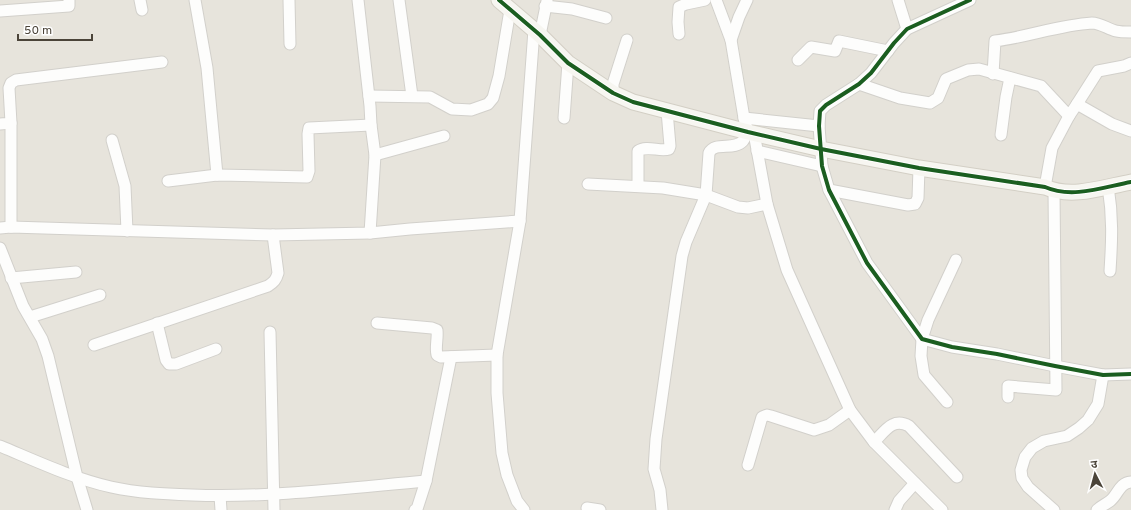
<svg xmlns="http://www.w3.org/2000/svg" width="1131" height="510" font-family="Overpass,'Noto Sans Devanagari',sans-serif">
  <rect width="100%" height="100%" fill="#f4f2ee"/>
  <rect fill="#e7e4dc" x="0" y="0" width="1131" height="510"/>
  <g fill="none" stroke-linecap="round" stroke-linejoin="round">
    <g stroke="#d2d0cb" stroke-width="13">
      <g id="street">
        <polyline points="140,0 142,10"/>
        <polyline points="195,0 207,68 217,175"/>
        <polyline points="289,0 290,44"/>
        <polyline points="358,0 370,106 371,125 375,155 370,233"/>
        <polyline points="399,0 412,96"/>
        <polyline points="898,0 907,29"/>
        <polyline points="970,0 907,29 894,43 871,73 859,84 826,105 820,111 819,126 822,166 829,190 867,263 922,339 952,347 997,354 1055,366 1103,375 1131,374"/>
        <polyline points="545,6 572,9 606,18"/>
        <polyline points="0,11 69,6 69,0"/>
        <polyline points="679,34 678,22 679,7 686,4 705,0"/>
        <polyline points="540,35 547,1"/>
        <polyline points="731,40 739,17 747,0"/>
        <polyline points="798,60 811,47 835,51 839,41 888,51"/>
        <path d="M993,74L995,41C1028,37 1059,25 1092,23C1100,23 1108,29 1116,31C1120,32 1126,32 1131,32"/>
        <polyline points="859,84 900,98 930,103 938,98 946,79 968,70 979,69 1041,86 1069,116 1077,104 1112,124 1131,131"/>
        <polyline points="613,93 613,84 627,40"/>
        <polyline points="369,96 430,97 452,109 471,110 488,104 493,98 499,76 510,10"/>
        <polyline points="1077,104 1098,71 1124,66 1131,63"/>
        <polyline points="564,118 568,63"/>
        <polyline points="744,118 819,126"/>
        <polyline points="11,123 11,227"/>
        <polyline points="0,124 11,123 9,88 11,83 16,80 162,62"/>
        <polyline points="754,133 767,204 787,270 850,410 874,442 942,510"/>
        <polyline points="1001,135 1006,97 1010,78"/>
        <polyline points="112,140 125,186 127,231"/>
        <polyline points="757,151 822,166"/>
        <polyline points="375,155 444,136"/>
        <polyline points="168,181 217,175 307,177 309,171 308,134 309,128 371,125"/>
        <polyline points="588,184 663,188 706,195 738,207 748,208 767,204"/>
        <path d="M638,186V151C647,145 660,152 669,149L670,146L667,111"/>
        <path d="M1108,186C1113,217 1112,240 1110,271"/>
        <polyline points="1045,187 1052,148 1069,116"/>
        <polyline points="829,190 908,205 915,204 918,198 919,168"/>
        <polyline points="0,228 11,227 273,235 370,233 410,229 520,221"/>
        <polyline points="0,248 23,306 42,339 48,356 77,477 87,510"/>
        <polyline points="11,278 76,272"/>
        <polyline points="30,317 100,295"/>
        <polyline points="157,323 166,360 169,364 176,364 216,349"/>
        <path d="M377,323L432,328L437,330C438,339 435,347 437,355L441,357L497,355"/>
        <polyline points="270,332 274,510"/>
        <path d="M94,345L268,286C274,282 276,280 278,273L273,235"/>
        <polyline points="1008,397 1008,386 1056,390 1054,191"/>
        <polyline points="947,402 924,375 921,356 922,339 928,320 956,260"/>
        <path d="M874,442C885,431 893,417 909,426L957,477"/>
        <path d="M0,446C36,461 72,478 111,487C138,493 165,494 192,495C270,498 348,488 426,481"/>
        <polyline points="748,465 762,417 767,415 771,416 814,430 829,425 850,410"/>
        <polyline points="220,496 221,510"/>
        <polyline points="587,508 600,510"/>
        <polyline points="415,510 417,509 426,481 451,357"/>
        <polyline points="524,510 517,501 507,475 502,453 497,393 497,355 520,221 534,30"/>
        <path d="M662,510L660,490L654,469L656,439L682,256L686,242L706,195L709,153C715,141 734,151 743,141C745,138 746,135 748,132L744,118L731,40L716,0"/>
        <polyline points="895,510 899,501 915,483"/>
        <polyline points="1054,510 1028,487 1022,478 1021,470 1025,457 1032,448 1044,441 1067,436 1079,428 1088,420 1098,404 1103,375"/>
        <path d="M1097,510C1101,506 1106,504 1110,501C1118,495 1119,483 1131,482"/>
      </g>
    </g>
    <g stroke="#d3cfc5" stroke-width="17">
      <path id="secondary" d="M499,0L540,35L568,63L613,93L633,102L748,132L821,149L919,168L1045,187C1072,199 1104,187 1131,182"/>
    </g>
    <use href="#street" stroke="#fdfdfc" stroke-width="11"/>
    <use href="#secondary" stroke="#f7f6f1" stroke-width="15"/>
    <g stroke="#fff" stroke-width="6">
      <g id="cycleway">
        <path d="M499,0L540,35L568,63L613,93L633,102L748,132L821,149L919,168L1045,187C1072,199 1104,187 1131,182"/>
        <polyline points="970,0 907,29 894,43 871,73 859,84 826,105 820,111 819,126 822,166 829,190 867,263 922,339 952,347 997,354 1055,366 1103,375 1131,374"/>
      </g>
    </g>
    <use href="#cycleway" stroke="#1b5e20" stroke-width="4"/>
  </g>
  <g transform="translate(1095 474) rotate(354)" stroke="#ffffff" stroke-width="3" paint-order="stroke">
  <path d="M0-3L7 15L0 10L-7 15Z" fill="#4b4439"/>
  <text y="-6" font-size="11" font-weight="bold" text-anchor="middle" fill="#4b4439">उ</text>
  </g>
  <path d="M18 34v6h74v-6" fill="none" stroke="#4b4439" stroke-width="2"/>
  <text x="24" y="34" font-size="12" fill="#4b4439" stroke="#ffffff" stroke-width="3" paint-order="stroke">50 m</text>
</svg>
